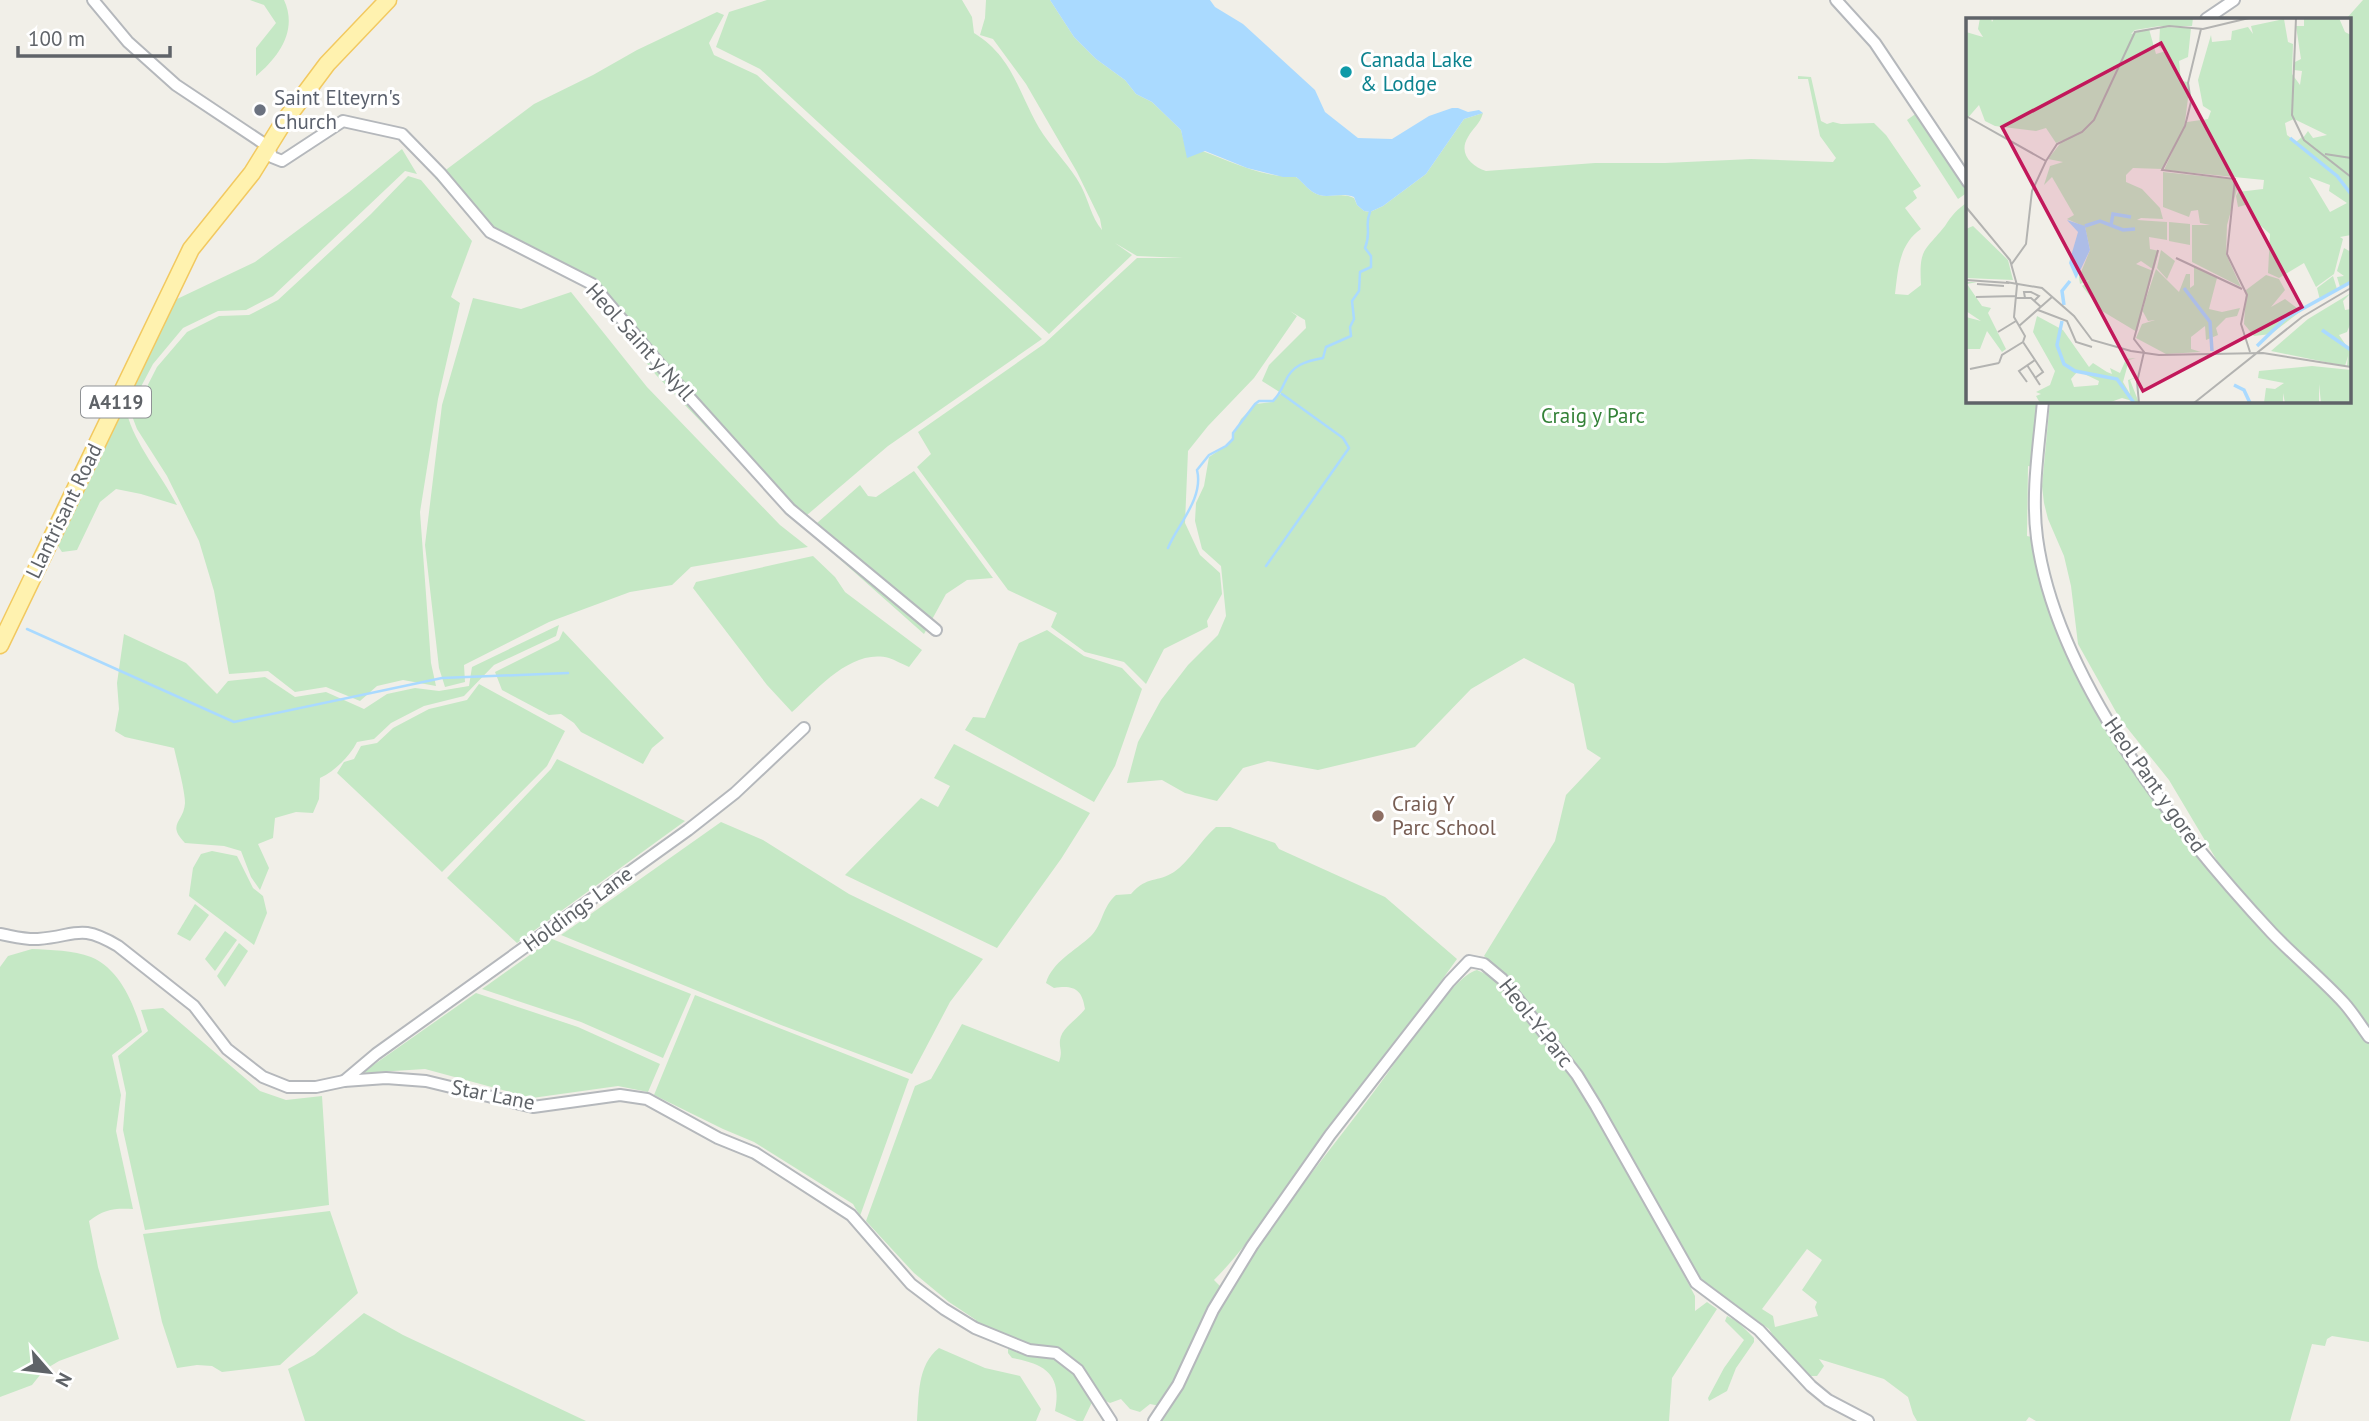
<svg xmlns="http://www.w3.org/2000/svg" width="2369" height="1421" font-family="'PT Sans',sans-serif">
  <rect width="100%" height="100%" fill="#f1efe8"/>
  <g fill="#c5e8c5" fill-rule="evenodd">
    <path d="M250,0H284C298,30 279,57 256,76V48L276,23L264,5Z"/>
    <path d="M767,0H962L972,17L974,33C1015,58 1019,97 1043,134C1055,152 1071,167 1081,186C1089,201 1091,217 1102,230L1100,219L1077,172L1026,84L993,39L980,35L985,18L986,0H1050L1074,37L1096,59L1125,80L1136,94L1152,102L1181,130L1185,145C1223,157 1256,177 1296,177C1304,183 1309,192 1319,195C1331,198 1342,192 1354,198L1357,205L1364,211L1370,212L1383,206L1426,174L1464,119L1483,113C1480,124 1473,128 1468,137C1458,153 1471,166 1486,171L1595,163H1665L1751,159L1833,162L1836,158L1820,136L1808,79H1798V76L1811,77L1821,121L1827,124L1833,122L1841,124L1874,123L1886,135L1921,186L1913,191L1917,198L1905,208L1921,229C1899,244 1898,270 1895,294L1908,295L1921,285C1919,248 1924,252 1945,226C1952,215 1957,209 1968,202V401H2043L2036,468L2028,466L2027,536L2037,538L2052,600L2120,742L2195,844L2222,869L2169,780L2120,719L2078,644L2071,586L2064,556L2048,519L2044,503L2042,486L2050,401H2350V19H2346L2363,0H2369V1342L2332,1336L2327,1339L2325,1346L2312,1344L2290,1421H2036L2029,1417L2026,1421H1917L1913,1414L1908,1397L1884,1379L1819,1359L1824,1366L1817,1376H1807L1777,1342L1769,1329L1705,1283L1691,1269L1617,1133L1586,1080L1506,978L1484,956L1555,841L1566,795L1601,758L1587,749L1574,684L1524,658L1471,689L1415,747L1318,770L1268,761L1243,768L1217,801L1185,793L1162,780L1127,783L1138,742L1161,700L1188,665L1218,635L1226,616L1221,566L1202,549L1195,521L1196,503L1204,486L1209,457L1229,444L1241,419L1256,404L1273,402L1281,393L1262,381L1269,365L1306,328L1305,320L1290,311L1297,316L1254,378L1208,426L1188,451L1185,523L1200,555L1220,573L1222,594L1207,621L1208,627L1164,649L1146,684L1124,662L1085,652L1051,627L1057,613L1008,590L917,467L931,454L918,432L1044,344L1137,258H1183L1137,256L1115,243L1132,255L1049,334L760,69L716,47L729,12ZM1807,1249L1822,1260L1802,1290L1817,1302L1815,1307L1818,1316L1775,1327L1773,1316L1762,1309Z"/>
    <polygon points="717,12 724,15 709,43 714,55 757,75 1042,339 888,446 800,521 781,505 656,375 578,275 484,232 435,178 534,104 593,75 637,50"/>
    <polygon points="1921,110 1968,183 1968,192 1958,199 1907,120"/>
    <path d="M402,149L417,174L405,171L273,296L246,310L218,311L183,328L153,364L127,413C134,443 162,476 177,505L141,494L116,489L100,502L77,550L62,552L56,543L164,314L177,299L255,262L349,192Z"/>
    <polygon points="408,176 421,180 472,241 451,297 460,303 438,399 420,512 431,663 436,686 403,680 377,686 360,701 326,687 295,692 268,671 229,674 214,591 199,541 167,476 137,429 132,416 157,367 187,332 219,316 249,315 278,300 371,214"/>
    <polygon points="571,292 647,387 780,525 808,547 691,567 672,585 630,592 549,622 464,665 465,682 445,687 439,668 425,545 442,405 473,298 521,309"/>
    <polygon points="914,471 993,578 967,580 946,594 924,634 808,531 860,485 868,496 876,497"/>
    <path d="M813,556L835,577L845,592L922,650L909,667C902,664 895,660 889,658C851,648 817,690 792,712L767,685L693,588L696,582Z"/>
    <path d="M559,625L556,636L494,665L464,696L424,706L391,723L374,739L357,742C350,756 335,771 320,778L319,799L313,813L296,812L275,818L273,838L258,844L269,868L260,890L251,877L241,851L224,846L185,843C166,824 184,822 185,803C185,791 177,761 174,748L125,737L115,731L119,709L117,683L124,634L186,663L217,694L228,681L265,677L295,697L326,692L364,709L387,694L415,688L439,691L469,686L472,667Z"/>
    <polygon points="1047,630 1084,656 1122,668 1142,689 1115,766 1094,802 965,730 973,717 985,718 1019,643"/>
    <polygon points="563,631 664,738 652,748 643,764 581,732 574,723 561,714 549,715 502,690 495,672 559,640"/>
    <polygon points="479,684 565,731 547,766 442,872 337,773 344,762 354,759 361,746 377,743 393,728 429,709 467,700"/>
    <polygon points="954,744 1090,813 1061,859 997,948 845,875 921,798 938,807 950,786 934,778"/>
    <polygon points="557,759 685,821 517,943 447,878 551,769"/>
    <polygon points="721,822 763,840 849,894 983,959 950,1002 912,1074 781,1025 561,935"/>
    <path d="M1216,827H1230L1275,843L1279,849L1385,897L1457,959C1412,1022 1363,1081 1317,1143C1283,1189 1254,1240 1214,1280L1220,1286L1182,1366L1160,1406L1150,1404L1140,1412L1130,1409L1121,1399L1110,1403L1095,1396L1083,1421H1077L1055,1411C1062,1375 1046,1364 1012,1358L1008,1353V1342L975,1328L976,1320L949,1302L914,1273L866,1221L915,1086L931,1079L962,1024L1059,1062C1063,1050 1059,1049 1060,1040C1062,1027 1078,1019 1085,1009C1082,989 1074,985 1054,988L1046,983C1052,962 1075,951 1091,936C1103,924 1102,907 1116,895L1131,894C1148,875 1157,883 1174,872C1189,862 1201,840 1216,827Z"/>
    <polygon points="212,851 237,856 253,888 263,896 267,913 254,945 189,896 193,868 201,854"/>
    <polygon points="195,904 209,915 190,941 177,934"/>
    <polygon points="225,931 237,940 215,971 205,959"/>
    <polygon points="552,939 691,994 663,1058 581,1022 482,989"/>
    <polygon points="239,943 248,951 225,987 217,976"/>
    <path d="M32,949C51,950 73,950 91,957C120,969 134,1004 142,1032L112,1055L121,1095L116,1131L133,1209C115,1208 104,1209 89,1221L98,1267L119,1339L59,1361L44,1370L32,1385L0,1397V967L8,956Z"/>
    <path d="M1477,970L1494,978L1502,986L1583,1094L1614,1145L1695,1296V1311L1707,1302L1717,1309L1672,1378L1669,1421H1160C1190,1382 1204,1336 1228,1294C1274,1216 1334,1147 1387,1074C1403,1052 1453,976 1477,970Z"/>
    <polygon points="476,993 578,1027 660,1064 648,1092 618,1086 532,1098 425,1069 362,1073"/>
    <polygon points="695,995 909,1079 860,1216 853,1204 754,1142 723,1129 654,1095"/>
    <polygon points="163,1008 260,1091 286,1100 322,1096 329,1205 145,1230 123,1130 126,1093 118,1056 148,1031 141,1010"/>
    <polygon points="330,1211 358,1293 280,1365 222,1372 212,1366 197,1365 177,1368 162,1322 143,1234"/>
    <polygon points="364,1313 403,1335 586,1421 305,1421 288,1369 314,1355"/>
    <polygon points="1727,1316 1738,1322 1754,1338 1754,1342 1736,1368 1727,1391 1709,1401 1708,1398 1724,1368 1744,1340 1725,1321"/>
    <path d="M939,1348L985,1368L1020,1376L1041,1409L1036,1421H917C919,1396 917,1365 939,1348Z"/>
  </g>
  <path fill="#aadaff" d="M1050,0H1210L1215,7L1243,24L1315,90L1325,112L1358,138L1392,139L1429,116L1452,108H1458L1468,112L1479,110L1483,113L1464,119L1426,174L1383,206L1370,212L1364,211L1357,205L1354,197C1342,192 1331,198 1319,195C1309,192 1304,183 1296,177H1283L1247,168L1205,151L1187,158L1181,130L1152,102L1136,94L1125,80L1096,59L1074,37Z"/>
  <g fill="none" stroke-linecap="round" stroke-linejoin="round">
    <g stroke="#aadaff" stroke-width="2.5">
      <path d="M1168,548C1178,524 1204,498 1197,470L1209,455L1226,446L1233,439V433L1255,404L1259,401H1273C1280,394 1281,390 1285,382C1292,365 1306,361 1323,358L1326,347L1351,336L1350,327L1354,319L1352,301L1359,291L1360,272L1371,267V256L1365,248C1372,231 1364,226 1370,212"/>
      <polyline points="1266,566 1349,448 1343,438 1282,394"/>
      <polyline points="27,629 234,722 442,678 568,673"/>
    </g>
    <g stroke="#b5b8bc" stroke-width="14">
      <g id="minor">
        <polyline points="93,0 128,42 176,85 269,147 272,157 282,161 343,121 402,134 441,174 490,232 592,284 662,367 790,509 936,630"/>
        <polyline points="1836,0 1875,43 1968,182"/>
        <polyline points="2206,19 2234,0"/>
        <path d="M2043,401C2039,446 2031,493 2037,538C2056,679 2177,831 2272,933C2295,957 2321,978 2344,1003C2353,1013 2361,1026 2369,1037"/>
        <path d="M0,934C12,936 26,940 38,939C77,936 79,923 118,946L194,1006L227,1049L263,1077L288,1087H316L344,1081L386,1078L426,1081L533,1107L620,1095L647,1099L718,1138L755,1153L851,1215L911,1284L944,1309L975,1328L1029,1350L1056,1353L1078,1370L1111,1421"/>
        <polyline points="344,1081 376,1054 688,830 735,793 804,728"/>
        <polyline points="1154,1421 1178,1385 1213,1310 1252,1246 1330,1135 1449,982 1469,961 1484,964 1502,979 1577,1075 1596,1106 1696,1283 1759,1330 1811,1386 1828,1400 1868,1421"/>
      </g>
    </g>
    <g stroke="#f2c960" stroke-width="19">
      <polyline id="primary" points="0,645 191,249 252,173 283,123 327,64 388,0"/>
    </g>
    <use href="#minor" stroke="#fff" stroke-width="10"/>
    <use href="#primary" stroke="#fff2af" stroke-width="16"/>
  </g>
  <circle fill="#0f9aa8" stroke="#fff" stroke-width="2.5" cx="1346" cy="72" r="7"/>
  <circle fill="#6b7280" stroke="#fff" stroke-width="2.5" cx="260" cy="110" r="7"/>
  <circle fill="#8d6e63" stroke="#fff" stroke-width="2.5" cx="1378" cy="816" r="7"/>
  <g text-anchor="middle" stroke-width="6" stroke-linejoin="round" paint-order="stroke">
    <rect fill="#fff" stroke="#8f9295" stroke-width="2" x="81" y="386.5" width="70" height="31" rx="5"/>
    <g font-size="19" font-weight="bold" fill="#5f6368">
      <text x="116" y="409">A4119</text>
    </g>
    <g font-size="21" fill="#0d838f" stroke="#fff" text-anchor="start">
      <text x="1360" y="67">Canada Lake<tspan x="1360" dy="24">&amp; Lodge</tspan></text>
    </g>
    <g font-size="21" fill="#5b616d" stroke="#fff" text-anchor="start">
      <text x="274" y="105">Saint Elteyrn's<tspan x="274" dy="24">Church</tspan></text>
    </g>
    <g font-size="21" fill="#5f6368" stroke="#fff">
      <text transform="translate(640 342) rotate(48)" y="7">Heol Saint y Nyll</text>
      <text transform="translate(64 511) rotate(-64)" y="7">Llantrisant Road</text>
      <text transform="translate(2155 785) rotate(55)" y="7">Heol Pant y gored</text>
      <text transform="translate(578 909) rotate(-36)" y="7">Holdings Lane</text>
      <text transform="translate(1536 1023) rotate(52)" y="7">Heol-Y-Parc</text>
      <text transform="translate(493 1095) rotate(11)" y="7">Star Lane</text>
    </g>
    <g font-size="21" fill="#348238" stroke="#fff">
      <text x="1593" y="423">Craig y Parc</text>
    </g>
    <g font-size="21" fill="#785e54" stroke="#fff" text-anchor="start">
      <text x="1392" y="811">Craig Y<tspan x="1392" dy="24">Parc School</tspan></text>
    </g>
  </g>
  <g transform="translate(1966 18)">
    <rect width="385" height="385" fill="#f1efe8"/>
    <path d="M14,0H25L26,4L28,0H227L226,8H194L169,12L165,16L183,11L190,36L200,33L193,29L194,9L225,10L222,39L213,43L215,63L222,64L223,72L218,112L221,104L242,101L245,93L237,88L232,62L245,17L246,24L265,22L266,13L282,9L287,16L285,8L318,1L322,24L327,26L326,56L334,67L336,53L328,52L329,44L335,41L330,8H338V0H373L379,14L385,17V158L367,146L385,159V217L374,219L377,221L368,256L350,269L338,245L313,260L302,255L304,216L287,201L283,186L272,189L270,178L272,174L297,171L298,162L198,152L217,111L196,151L167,150L160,157V164L176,171L194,190L197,201L175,200L171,202L201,204V222L183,219L184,231L193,233L188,252L175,243L170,246L187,253L171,314L136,293L116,268L123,262L114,266L113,259L124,232L119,209L101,201L108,197L86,159L78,167L84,148L97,144L82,141L97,122L90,125L80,110L70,113L29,108L19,103L13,87L0,102V14L17,19L12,11ZM328,101L361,117L347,120L342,113L337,120L361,139L336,119L330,124L321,117L319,105ZM343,159L364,167L363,173L381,185L364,194ZM197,154L265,161L272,168L261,207L260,236L275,269L226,244V207H244L234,205L232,192L225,193L223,199L197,189ZM203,204L224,206V227L203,223ZM7,208L42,242L47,262L0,260V211ZM378,230L385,234V265L374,269L371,259L378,258L371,253ZM195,232L209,243L201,261L191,250ZM228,248L251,260L243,291L256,294L274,290L271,298L260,300L250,310L252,317L240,322L239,308L225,319V331L235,334L200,336L170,320L176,306L189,302L182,303L176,292L190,251L213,274L220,256H224V270L228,267ZM300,257L313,261L319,272L305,289L319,281L335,293L305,316L288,318L278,306L280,272ZM367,258L371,271L354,282L351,270ZM0,264H11L1,266L16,288L25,290L22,295L40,331L36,334L21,313L14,331H0V299L15,303L0,293ZM385,275L377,283L379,292L385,291V304L381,314L373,317L384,333L385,306V348H381L382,338L379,348L305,333L342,301ZM71,298L97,312L123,349L127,345L141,354L146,356L144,350L154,355L160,341L170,340L163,342L157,364L164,376L162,362L171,359L164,362L173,385L156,380L142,385H74L70,378L75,376L70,374L84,367L89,353L67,314ZM112,353L133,363L132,367L108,369L105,361ZM346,348L385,352V385H355L353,366V385H319L317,375V385H298L300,370L309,371L318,365L292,360L293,353Z" fill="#c5e8c5" fill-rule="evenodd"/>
    <path d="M101,202L119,208L124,232L110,261L103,245L112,214Z" fill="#aadaff"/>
    <path fill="none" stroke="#aadaff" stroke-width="3.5" d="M324,120L371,158L385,176M145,207L147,196L165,199M119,208L134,203L157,212L169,211M218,270L244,304L246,333M98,287L96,273L104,263M96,303L91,327L98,346L109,353L151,361L168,385M356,312L385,332M291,328L320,300L385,264M268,367L278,372L284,385"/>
    <path fill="none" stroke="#b3b3b1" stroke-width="2" d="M330,0L326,97L338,122L385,159M235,11L222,65L225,84L219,108L196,152L269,161L261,236L281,277L275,306L284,334M0,98L80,143L91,126L116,114L128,102L169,14L203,8L237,11L283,0M359,136L385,140M0,189L44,242L51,267L48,299L59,318L57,324M210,240L276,271M45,247L60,226L66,173L80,143M0,262L43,265M40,264L76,270L108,298L126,322L165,333L193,337L297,335L385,349M11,266L38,268M10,279L50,278M50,280H65L75,289M59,280L58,274H65L73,278L68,283M72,292L101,303L110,324L126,329M53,308L86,279M32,314L50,303M57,324L77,354L69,360M33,345L36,337L57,324M61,347L74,367M4,351L33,345M61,364L53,353L69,342M173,385L171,364L178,334L168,321L192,232M228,385L336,299L385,270"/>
    <path fill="#c2185b" fill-opacity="0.15" stroke="#c2185b" stroke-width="3.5" d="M195,25L336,289L177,373L36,109Z"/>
    <rect width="385" height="385" fill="none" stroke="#5f6368" stroke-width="3.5"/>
  </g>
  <g transform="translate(49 1372) rotate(118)" stroke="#ffffff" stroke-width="5" paint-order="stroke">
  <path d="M0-5L12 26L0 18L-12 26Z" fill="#5f6368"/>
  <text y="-10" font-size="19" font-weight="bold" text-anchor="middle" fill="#5f6368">N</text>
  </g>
  <path d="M18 46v10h152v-10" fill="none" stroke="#5f6368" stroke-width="3.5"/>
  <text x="28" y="46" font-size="21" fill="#5f6368" stroke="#ffffff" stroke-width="5" paint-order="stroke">100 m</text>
</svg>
